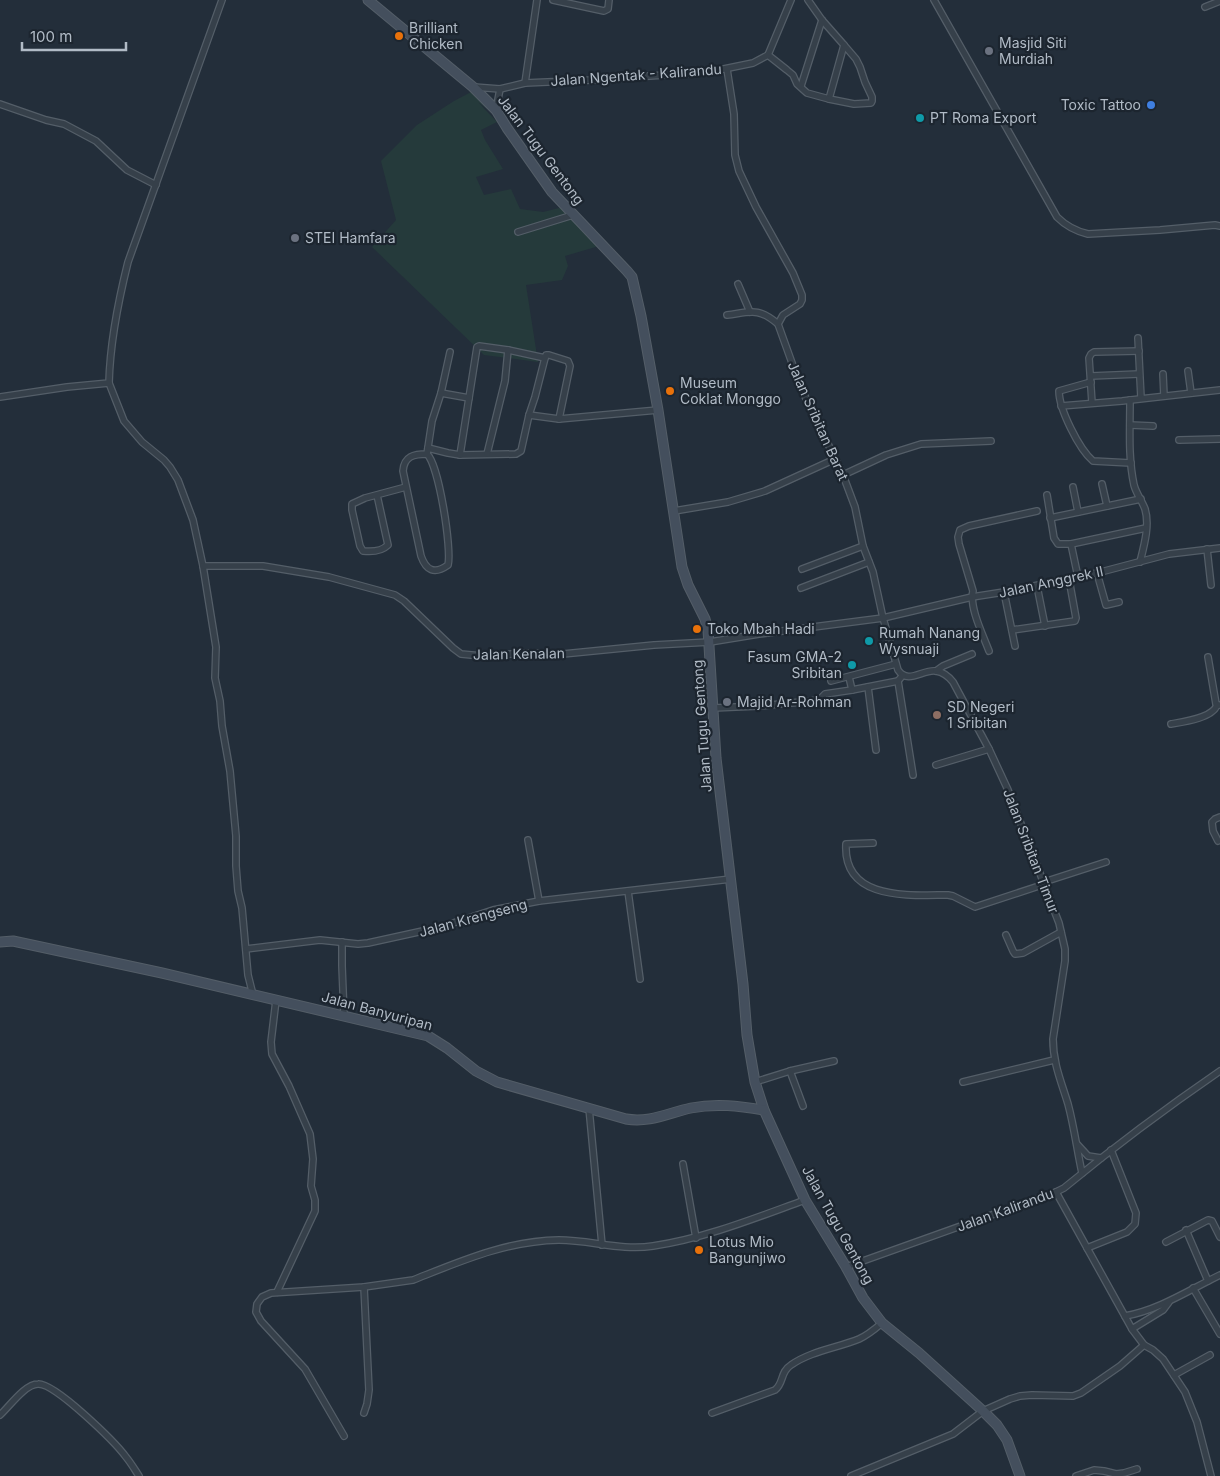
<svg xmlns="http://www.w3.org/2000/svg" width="1220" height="1476" font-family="Inter,sans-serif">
  <rect width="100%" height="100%" fill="#232e3a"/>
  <polygon fill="#253a3b" points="473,91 495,115 478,102 497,122 481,130 485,140 503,169 476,177 484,195 511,189 520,209 543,212 563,207 599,246 565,256 568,266 562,280 526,285 538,362 484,355 372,247 396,220 381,161 417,125 454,101"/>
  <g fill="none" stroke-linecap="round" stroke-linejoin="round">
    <g stroke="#545e68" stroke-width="8">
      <g id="street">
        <polyline points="553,0 604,11 608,9 609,0"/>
        <path d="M934,0L1057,217C1066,226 1075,231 1088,234L1160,230L1215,225L1220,226"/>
        <polyline points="1205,7 1220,1"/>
        <polyline points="768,55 787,70 793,75 797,84 807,93 829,99 844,45 822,20 808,0"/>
        <path d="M727,69L734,114L735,155L739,171L756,207L793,273L802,295V300L800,304L783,315L778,324L801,388L843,475L855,507L863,546L873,572L883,618L898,670C908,685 923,669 936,671C943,672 949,677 953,682L989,749L1008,790L1059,923L1065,949V961L1053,1039C1053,1063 1061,1081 1068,1104C1074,1126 1077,1150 1082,1173"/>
        <polyline points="525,83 537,0"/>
        <polyline points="801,86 822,20"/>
        <polyline points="474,87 500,89 525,83 615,79 635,77 709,72 753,63 768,55 791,0"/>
        <polyline points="829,99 854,104 871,103 872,101 872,97 865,82 860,67 856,59 844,45"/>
        <polyline points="0,104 46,120 64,124 96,141 127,170 156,185"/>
        <polyline points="496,110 500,89"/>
        <polyline points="518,232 573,215"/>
        <polyline points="738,284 750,312"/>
        <path d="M727,315C751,312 758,307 778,324"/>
        <polyline points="1138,338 1141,398"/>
        <polyline points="1188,371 1191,393"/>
        <polyline points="1163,374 1164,396"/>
        <polyline points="1091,376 1139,374"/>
        <path d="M1091,382L1059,391C1059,409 1079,449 1093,461L1131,463"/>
        <polyline points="109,383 124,421 142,442 164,460 170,467 178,480 193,520 203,566 216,647 215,678 220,701 222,726 230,771 236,836 236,866 238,891 242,908 248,975 253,995"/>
        <polyline points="441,393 469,398"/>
        <path d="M0,397L67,387L109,383C110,342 118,302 128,262L222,0"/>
        <path d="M1130,400C1130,429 1128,457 1134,485C1136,493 1142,501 1145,509C1150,525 1144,546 1140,562"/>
        <polyline points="1092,403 1089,358 1091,354 1094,352 1139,351"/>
        <polyline points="1061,406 1122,401 1220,390"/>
        <polyline points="529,415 535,397 545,358"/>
        <polyline points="1130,425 1153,426"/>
        <polyline points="1179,440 1220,439"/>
        <polyline points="428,448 448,453 460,455 516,454 521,451 529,415 559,419 658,410"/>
        <path d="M427,454C414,454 404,456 403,471L421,556C426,570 434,575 448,565C452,550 439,465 427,454L432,421L441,393L450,352"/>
        <polyline points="487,454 505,381 508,350"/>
        <polyline points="460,455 477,347 479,346 508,350 545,358 546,355 549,355 568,361 570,366 559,419"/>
        <polyline points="843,475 886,455 921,444 991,441"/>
        <polyline points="1102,484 1107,506"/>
        <polyline points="1073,487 1078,512"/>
        <path d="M377,495L388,545C382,551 372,552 363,551L360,546L352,510V504L365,498L406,487"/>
        <polyline points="1047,495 1054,538 1058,544 1071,544 1146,528"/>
        <polyline points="674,511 728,502 765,491 835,459"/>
        <polyline points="1050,518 1141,499"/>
        <polyline points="1071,544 1078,577"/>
        <polyline points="1207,549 1211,585"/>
        <polyline points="203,566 263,566 329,577 395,595 404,601 453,648 461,654 482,656 525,653 563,654 654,645 710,642 759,634 883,618 972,597 1004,592 1097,573 1169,554 1220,548"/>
        <polyline points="802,569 863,546"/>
        <polyline points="1097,573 1106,605 1119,602"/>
        <polyline points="1037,586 1045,626"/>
        <polyline points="801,588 869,562"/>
        <polyline points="1004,592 1015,646"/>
        <polyline points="1012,630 1075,621 1076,618 1069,579"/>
        <path d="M989,651C983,635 969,607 973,591L959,544L958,537L960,530L969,526L1037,511"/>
        <polyline points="1208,657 1216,704 1219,705"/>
        <polyline points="936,671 943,666 972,654"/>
        <polyline points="849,677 852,690"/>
        <polyline points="831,681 896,664"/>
        <polyline points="898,681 913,775"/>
        <polyline points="868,687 876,750"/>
        <polyline points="713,708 759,706 812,701 820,699 825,694 852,690 898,681 903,675"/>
        <path d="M1171,724C1183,722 1213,718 1217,705"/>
        <polyline points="936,765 989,749"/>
        <polyline points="528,840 539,901"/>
        <polyline points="1218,841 1213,831 1212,822 1215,819 1220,817"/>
        <path d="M873,843L846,844C843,901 909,895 948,895L953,896L975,907L1045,884"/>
        <polyline points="1044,882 1106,862"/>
        <polyline points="628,891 640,979"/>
        <polyline points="1006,935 1013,951 1015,954 1023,953 1061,932"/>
        <polyline points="342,942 342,966 344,1015"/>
        <polyline points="246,949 320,940 358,944 368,943 441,927 493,910 539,901 731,879"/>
        <polyline points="276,1000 271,1042 272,1054 289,1086 310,1134 313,1159 311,1186 315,1200 315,1211 277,1292"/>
        <polyline points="790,1071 803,1106"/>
        <polyline points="755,1082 790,1071 834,1061"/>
        <polyline points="963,1082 1054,1060"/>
        <polyline points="589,1108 602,1245"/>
        <polyline points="1077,1144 1088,1156 1101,1158"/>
        <polyline points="683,1164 696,1238"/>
        <polyline points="1056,1192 1132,1329 1144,1345 1153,1350 1163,1359 1185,1392 1197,1422 1211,1476"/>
        <polyline points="1186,1230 1208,1281"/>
        <polyline points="1166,1242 1208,1220 1212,1221 1220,1237"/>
        <polyline points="1087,1248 1127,1232 1135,1224 1136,1213 1111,1150"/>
        <path d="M846,1267L1056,1192L1064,1188C1114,1147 1166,1108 1220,1071"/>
        <polyline points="1193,1288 1220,1334"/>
        <path d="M1125,1316C1159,1310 1189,1290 1220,1275"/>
        <polyline points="1132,1329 1163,1310 1169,1302"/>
        <polyline points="1174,1375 1210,1355"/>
        <polyline points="364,1413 367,1404 369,1390 364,1287"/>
        <path d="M712,1413L775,1390C784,1383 780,1372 791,1365C811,1351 837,1348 859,1339C868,1335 875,1329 882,1323"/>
        <path d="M0,1415C9,1407 25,1384 38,1384C55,1383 115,1442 126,1457C131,1463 135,1470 139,1476"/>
        <path d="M344,1436L305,1369L261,1321L256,1312L257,1304L262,1297L271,1293L364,1287L413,1280C461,1261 506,1241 559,1240C591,1240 621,1251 653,1246C706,1238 755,1218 805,1200"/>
        <polyline points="851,1476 953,1434 983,1411 1010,1399 1020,1396 1032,1395 1073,1396 1081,1393 1120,1366 1144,1345"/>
        <polyline points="1076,1476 1094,1470 1104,1471 1116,1474 1124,1473 1137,1469"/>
      </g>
    </g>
    <g stroke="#545e68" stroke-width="11">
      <g id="secondary">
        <polyline points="368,0 473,87 496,110 507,128 552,192 627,271 632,277 641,316 658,410 682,567 688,585 705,619 708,630 716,758 743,984 747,1035 755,1082 764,1110 805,1200 846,1267 863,1298 882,1323 919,1353 983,1411 997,1425 1007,1440 1020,1476"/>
        <path d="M0,942L13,941L162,973L428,1036L447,1048L476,1071L497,1082L626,1119C650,1123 668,1113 691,1108C716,1103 739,1106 764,1110"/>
      </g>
    </g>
    <use href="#street" stroke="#36404a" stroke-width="5.5"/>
    <use href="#secondary" stroke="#444f5d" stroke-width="9"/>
  </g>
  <g fill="#e8710a" stroke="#1c252f" stroke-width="2">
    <circle cx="399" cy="36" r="5"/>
    <circle cx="670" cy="391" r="5"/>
    <circle cx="697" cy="629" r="5"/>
    <circle cx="699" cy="1250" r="5"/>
  </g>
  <g fill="#6b7280" stroke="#1c252f" stroke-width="2">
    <circle cx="989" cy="51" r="5"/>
    <circle cx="295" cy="238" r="5"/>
    <circle cx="727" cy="702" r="5"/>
  </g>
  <circle fill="#3f7fe0" stroke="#1c252f" stroke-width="2" cx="1151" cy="105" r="5"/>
  <g fill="#0f9aa8" stroke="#1c252f" stroke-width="2">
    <circle cx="920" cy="118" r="5"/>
    <circle cx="869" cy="641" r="5"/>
    <circle cx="852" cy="665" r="5"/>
  </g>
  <circle fill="#8d6e63" stroke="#1c252f" stroke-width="2" cx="937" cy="715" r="5"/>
  <g text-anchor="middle" stroke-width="4.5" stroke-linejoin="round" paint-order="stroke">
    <g font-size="14" fill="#b1bbc6" stroke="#1c252f" text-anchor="start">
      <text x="409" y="33">Brilliant<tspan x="409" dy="16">Chicken</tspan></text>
      <text x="999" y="48">Masjid Siti<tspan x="999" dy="16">Murdiah</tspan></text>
      <text x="1141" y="110" text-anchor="end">Toxic Tattoo</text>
      <text x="930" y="123">PT Roma Export</text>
      <text x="305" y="243">STEI Hamfara</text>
      <text x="680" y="388">Museum<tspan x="680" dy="16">Coklat Monggo</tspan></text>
      <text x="707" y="634">Toko Mbah Hadi</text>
      <text x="879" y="638">Rumah Nanang<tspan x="879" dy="16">Wysnuaji</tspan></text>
      <text x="842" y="662" text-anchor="end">Fasum GMA-2<tspan x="842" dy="16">Sribitan</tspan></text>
      <text x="737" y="707">Majid Ar-Rohman</text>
      <text x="947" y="712">SD Negeri<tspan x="947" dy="16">1 Sribitan</tspan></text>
      <text x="709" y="1247">Lotus Mio<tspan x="709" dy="16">Bangunjiwo</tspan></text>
    </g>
    <g font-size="14" fill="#b1bbc6" stroke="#1c252f">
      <text transform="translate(636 75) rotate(-4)" y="5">Jalan Ngentak - Kalirandu</text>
      <text transform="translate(541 150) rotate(53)" y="5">Jalan Tugu Gentong</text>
      <text transform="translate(818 421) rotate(66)" y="5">Jalan Sribitan Barat</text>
      <text transform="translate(1051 582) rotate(-12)" y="5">Jalan Anggrek II</text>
      <text transform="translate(519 654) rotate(-1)" y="5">Jalan Kenalan</text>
      <text transform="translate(702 726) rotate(-94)" y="5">Jalan Tugu Gentong</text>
      <text transform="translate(1031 851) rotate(69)" y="5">Jalan Sribitan Timur</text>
      <text transform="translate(473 918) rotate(-15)" y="5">Jalan Krengseng</text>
      <text transform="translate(377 1011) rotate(15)" y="5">Jalan Banyuripan</text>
      <text transform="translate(1005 1210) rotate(-20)" y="5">Jalan Kalirandu</text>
      <text transform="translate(838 1225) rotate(61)" y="5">Jalan Tugu Gentong</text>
    </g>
  </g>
  <path d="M22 42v8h104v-8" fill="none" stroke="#b1bbc6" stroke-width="2.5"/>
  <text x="30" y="42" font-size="15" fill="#b1bbc6" stroke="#1c252f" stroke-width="4" paint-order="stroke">100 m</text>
</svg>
